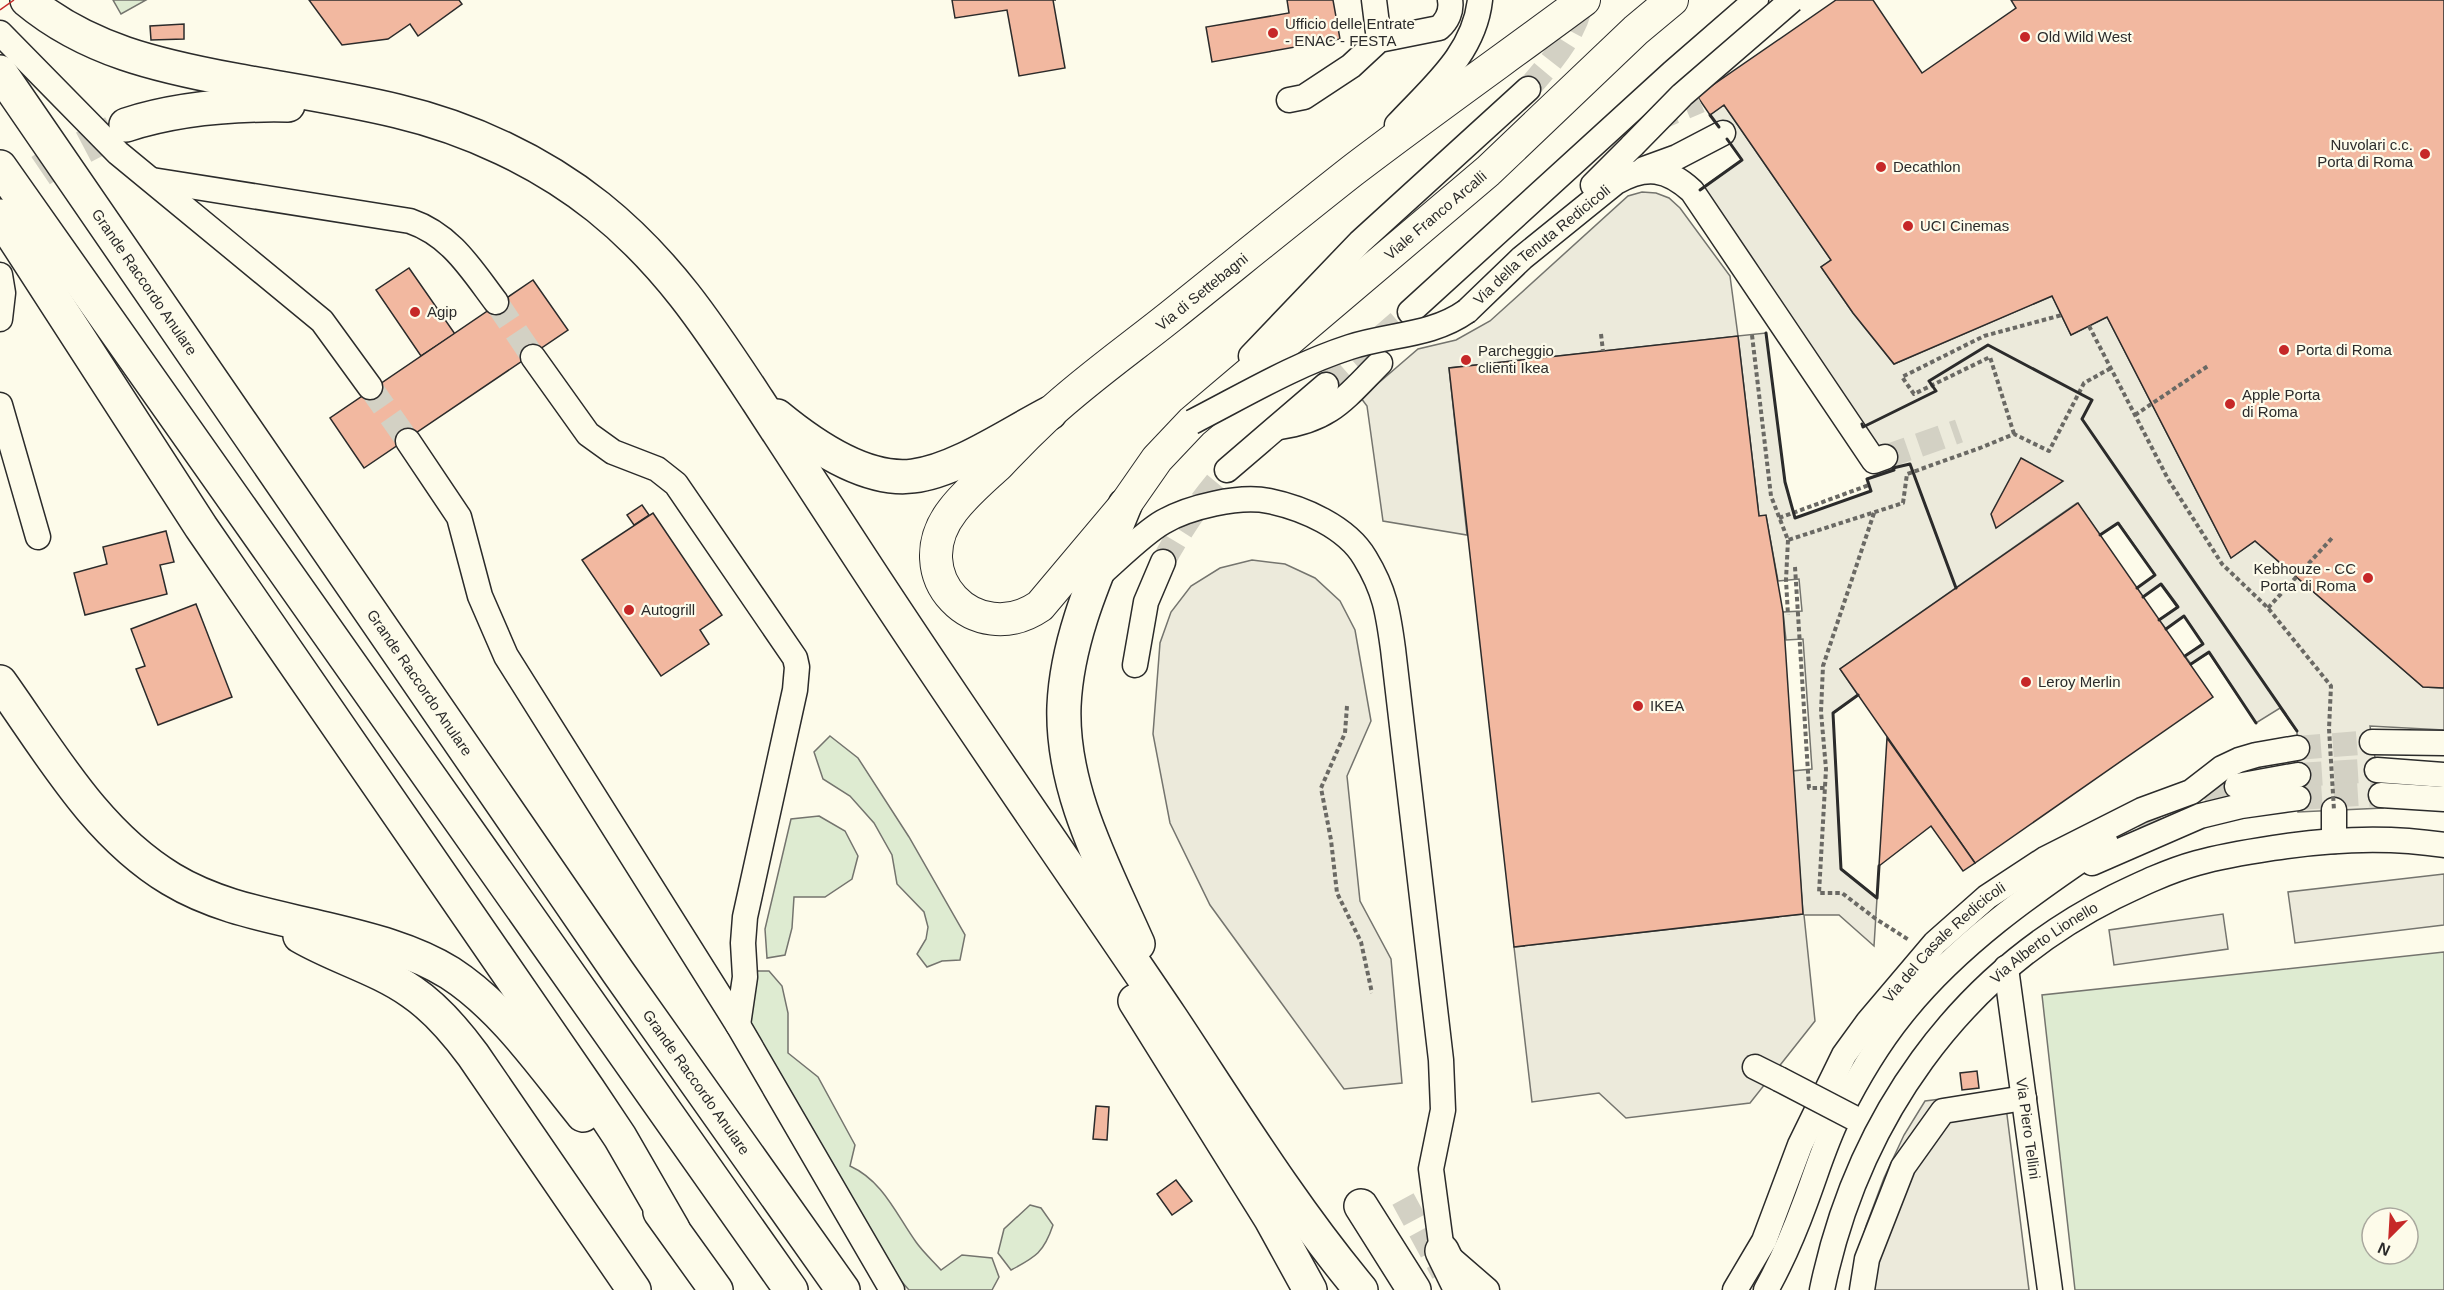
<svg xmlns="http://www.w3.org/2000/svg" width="2444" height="1290" font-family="Arial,sans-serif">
  <rect width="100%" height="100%" fill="#fdfbea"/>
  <g fill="#deebd1" stroke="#74746e" stroke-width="1.5" fill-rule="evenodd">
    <polygon points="113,0 146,0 121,14"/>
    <polygon points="830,736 858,758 909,837 965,935 960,960 942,961 927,967 917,954 926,939 928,927 924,912 897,884 892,855 874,823 850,796 823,779 814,752"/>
    <polygon points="819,816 845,831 858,856 852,879 825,897 794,897 792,928 785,955 767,958 765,929 791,819"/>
    <path d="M2444,952V1290H2075L2042,995ZM2372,1218H2408V1254H2372Z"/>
    <path d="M757,971H769L782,986L788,1013V1053L818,1077L855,1145L850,1166C883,1181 896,1214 916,1242C923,1252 933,1261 941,1270L962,1255L992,1258L999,1277L992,1290H909L888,1266L751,1027L748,986Z"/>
    <path d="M1030,1205L1041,1208L1053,1225C1044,1252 1036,1257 1011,1270L998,1253L1004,1229Z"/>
  </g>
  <g fill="#eceadb" stroke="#74746e" stroke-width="1.5">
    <polygon points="1724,105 1831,260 1821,267 1853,313 1894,364 2052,296 2071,335 2107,317 2231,558 2255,541 2423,687 2444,688 2444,730 2370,726 2383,808 2298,812 2297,732 2280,708 2256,723 2209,653 2191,664 2185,656 2203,643 2184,616 2166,629 2159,620 2177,607 2161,584 2143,597 2137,588 2155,575 2119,523 2100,535 2077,503 1840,669 1858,695 1833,714 1841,869 1877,898 1874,946 1839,915 1804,915 1815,1021 1750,1103 1626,1118 1599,1093 1532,1102 1514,947 1803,914 1792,771 1812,769 1803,639 1786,640 1783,612 1802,611 1799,579 1778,581 1766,516 1759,516 1738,336 1449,368 1467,535 1383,521 1367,406 1361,398 1418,349 1456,340 1490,321 1628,196 1642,192 1656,193 1669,198 1680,208 1730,276 1738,336 1766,333 1785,482 1795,518 1871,491 1867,479 1893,469 1699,190 1742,160 1710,115"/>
    <polygon points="1252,560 1285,564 1315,578 1340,601 1355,630 1371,721 1347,776 1360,901 1391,959 1402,1083 1344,1089 1210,905 1170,823 1153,734 1160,643 1171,612 1191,586 1220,568"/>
    <polygon points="2444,874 2444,925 2295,943 2288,892"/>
    <polygon points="2223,914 2228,949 2114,965 2109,930"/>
    <polygon points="2004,1091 2029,1290 1850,1290 1853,1271 1866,1226 1884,1178 1904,1135 1925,1101"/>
  </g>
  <g fill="#f2b8a0" stroke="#2b2b2b" stroke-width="1.5">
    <polygon points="309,0 459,0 462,4 418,36 410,24 388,39 342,45"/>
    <polygon points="952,0 1056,0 1053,0 1065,68 1019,76 1007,10 955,18"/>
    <polygon points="1287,0 1333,0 1340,39 1212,62 1206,27 1289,13"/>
    <polygon points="1836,0 1873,0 1922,73 2016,8 2011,0 2444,0 2444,688 2423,687 2255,541 2231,558 2107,317 2071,335 2052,296 1894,364 1853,313 1821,267 1831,260 1724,105 1710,115 1697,96"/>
    <polygon points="184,24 184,39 151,40 150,26"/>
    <polygon points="409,268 455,334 421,356 376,290"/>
    <polygon points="533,280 568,330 364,468 330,418"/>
    <polygon points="1738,336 1759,516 1766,515 1783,612 1803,914 1514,947 1449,368"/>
    <polygon points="2021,458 2063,481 1996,528 1991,514"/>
    <polygon points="2078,503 2213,697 1975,863 1840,669"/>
    <polygon points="642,505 649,515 634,525 627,515"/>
    <polygon points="653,513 722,615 700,630 709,644 661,676 582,560"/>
    <polygon points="166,531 174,562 160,565 167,594 85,615 74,573 107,564 103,547"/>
    <polygon points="196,604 232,697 158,725 136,669 145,666 131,629"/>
    <polygon points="1887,738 1975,863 1963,871 1931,826 1879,866"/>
    <polygon points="1977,1071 1979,1088 1962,1090 1960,1073"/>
    <polygon points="1096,1106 1109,1107 1107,1140 1093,1139"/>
    <polygon points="1176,1180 1192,1201 1172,1215 1157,1194"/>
  </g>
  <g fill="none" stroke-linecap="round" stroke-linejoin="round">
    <g stroke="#d3d1c4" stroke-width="24" stroke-dasharray="24 12" stroke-linecap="butt">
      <path d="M1528,89C1550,63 1576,35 1582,0"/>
      <polyline points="1619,135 1700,101"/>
      <polyline points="496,302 533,357"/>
      <polyline points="1326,385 1410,312"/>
      <polyline points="370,387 408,441"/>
      <polyline points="1885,457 1959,431"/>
      <path d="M1163,562C1181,529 1202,498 1227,470"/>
      <polyline points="2297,748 2372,742"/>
      <polyline points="2298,775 2377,770"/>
      <polyline points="2298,798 2359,794 2381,795"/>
      <polyline points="2106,843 2171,809 2237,786"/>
      <polyline points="1403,1199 1443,1273"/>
    </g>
    <polyline stroke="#d3d1c4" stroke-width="33" stroke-dasharray="33 16" stroke-linecap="butt" points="0,198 46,167 126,125"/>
    <g stroke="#2b2b2b" stroke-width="27">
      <g id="minor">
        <polyline points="1374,0 1379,40"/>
        <polyline points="0,33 118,153 322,321 370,387"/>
        <path d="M1289,100L1304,97L1351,66L1379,40L1439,28C1447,21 1452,11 1450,0"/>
        <path d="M1397,125C1432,87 1474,54 1480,0"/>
        <polyline points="1644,169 1677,157 1723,133"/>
        <path d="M152,180L410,221C451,235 471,269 496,302"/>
        <polyline points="1593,185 1633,145"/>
        <polyline points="0,275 3,293 0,319"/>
        <path id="s1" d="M1467,311L1522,258L1616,182C1646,165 1667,168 1692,191L1874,461L1885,457"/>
        <polyline points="1410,312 1672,73 1756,0"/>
        <polyline points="1251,356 1360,242 1528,89"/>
        <polyline points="533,357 588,434 613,452 657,469 676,484 795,658 797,667 795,690 745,917 743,943 745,977 738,1025"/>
        <polyline points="0,405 38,537"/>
        <path d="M1279,427C1331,420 1345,398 1380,363"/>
        <polyline points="408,441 459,517 480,596 506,656 738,1025 892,1290"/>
        <polyline points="1227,470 1326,385"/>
        <path d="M1096,578C1116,561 1142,534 1163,522C1189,507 1239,495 1269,501C1303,508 1347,527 1365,558C1385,591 1388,612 1393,649L1441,1060L1443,1110L1431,1169L1442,1251L1487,1290"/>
        <polyline points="1135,665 1146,602 1163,562"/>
        <polyline points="2372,742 2444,743"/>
        <polyline points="2377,770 2444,775"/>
        <polyline points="2237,786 2298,775"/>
        <polyline points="2381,795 2444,799"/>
        <polyline points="2334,810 2334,841"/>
        <polyline points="2092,863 2200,816 2241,806 2298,798"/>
        <path id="s2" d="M2006,968L2050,1290"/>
        <polyline points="1755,1067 1779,1079"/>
        <path id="s3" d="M1735,1290L1764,1241L1800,1145L1844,1055L1868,1022L1935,943L1987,897L2045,859L2142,810L2191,792L2222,768L2239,760L2256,755L2297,748"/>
        <path d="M1766,1290C1781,1263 1794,1233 1805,1203C1816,1174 1825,1143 1839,1115C1857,1079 1877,1045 1902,1014C1957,945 2033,892 2106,843"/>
        <path id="s4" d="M1822,1290C1857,1121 1957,976 2114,897C2141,884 2168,871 2197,863C2222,856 2247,852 2273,848C2330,839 2387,836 2444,845"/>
        <polyline points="1862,1290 1867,1259 1903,1167 1943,1111 2024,1098"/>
      </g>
    </g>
    <g stroke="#2b2b2b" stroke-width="34">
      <g id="major">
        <path id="s5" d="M1584,0C1507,57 1428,113 1352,171C1291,219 1231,268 1171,316C1131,348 1087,379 1049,414C1032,430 1015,447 999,464C983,479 966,493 953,510C902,575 976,650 1040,606L1125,505L1157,459L1192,422L1488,171L1636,30L1672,0"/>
      </g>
    </g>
    <g stroke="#2b2b2b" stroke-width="36">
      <g id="highway">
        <path d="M27,0C87,50 159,66 234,80C288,90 343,98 397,111C469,128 540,161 598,207C668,263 710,328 758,401C794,456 829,510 865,565C965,718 1069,867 1171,1018C1232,1110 1290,1205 1361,1290"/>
        <path id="s6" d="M0,72L618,972L843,1290"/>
        <path d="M126,125C178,108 233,104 288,105"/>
        <polyline points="0,167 791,1290"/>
        <polyline points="0,216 201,527 588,1089 620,1137 673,1229"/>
        <path d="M777,416C811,444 865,482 913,476C956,471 1011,433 1050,413"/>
        <path d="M1125,505C1099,569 1067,635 1064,706C1061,790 1105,869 1138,944"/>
        <path d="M0,682C50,752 95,833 171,879C219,908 273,916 326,929C368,939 413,950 450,973C504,1008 543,1066 583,1115"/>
        <path d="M300,936C336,957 378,968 412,992C437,1009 456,1032 473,1055L634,1290"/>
        <polyline points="1135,1001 1271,1219 1310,1290"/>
        <polyline points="1361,1206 1414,1290"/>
        <polyline points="660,1212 716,1290"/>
        <polyline points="1442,1251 1461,1290"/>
      </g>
    </g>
    <g stroke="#6a6964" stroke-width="4" stroke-dasharray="4.5 3" stroke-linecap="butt">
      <polyline points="2089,326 2168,479 2222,564 2268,608 2331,686 2329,729"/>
      <polyline points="1601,334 1603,351"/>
      <polyline points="1752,335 1771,496 1788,540 1903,503 1907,474 1980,448 2014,434 2049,451 2084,383 2111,368"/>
      <polyline points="2135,415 2208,366"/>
      <polyline points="2014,434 1990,357 1914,394 1902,377 1984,336 2062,315"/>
      <polyline points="1874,513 1823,666 1821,712 1826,769 1819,893 1842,893 1876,919 1909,940"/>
      <polyline points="1779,518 1869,485"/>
      <polyline points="1788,540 1786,580 1788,615"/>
      <polyline points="1795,567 1809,788 1825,788"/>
      <polyline points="2268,608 2332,538"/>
      <polyline points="1347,706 1345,733 1321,788 1331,840 1337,893 1361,942 1372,993"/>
    </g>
    <use href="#minor" stroke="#fdfbea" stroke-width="24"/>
    <use href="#major" stroke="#fdfbea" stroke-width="32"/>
    <use href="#highway" stroke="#fdfbea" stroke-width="33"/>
    <g stroke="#2b2b2b" stroke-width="27" stroke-linecap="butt">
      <g id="minor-bridge">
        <polyline points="1633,145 1682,95 1792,0"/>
        <path d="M1192,422C1243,396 1294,365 1350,347C1390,334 1432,336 1467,311"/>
        <polyline points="1779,1079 1852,1117"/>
      </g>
    </g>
    <polyline stroke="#6a6964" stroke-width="4" stroke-dasharray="4.5 3" stroke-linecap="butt" points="2329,729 2334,810"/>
    <use href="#minor-bridge" stroke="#fdfbea" stroke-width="24"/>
    <g stroke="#2b2b2b" stroke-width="3">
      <polyline points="1710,115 1719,127"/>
      <polyline points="1700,190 1742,160 1727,139"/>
      <polyline points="1766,333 1785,482 1795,518 1871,491 1867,479 1894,470"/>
      <polyline points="1862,424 1863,427 1936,391 1929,381 1988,345 2092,400 2082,419 2297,731"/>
      <polyline points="1893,468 1910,464 1956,588"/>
      <polyline points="2100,535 2118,523 2155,575 2137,588"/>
      <polyline points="2143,597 2161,584 2178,607 2159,620"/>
      <polyline points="2166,629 2184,616 2203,644 2185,656"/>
      <polyline points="2191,664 2209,652 2256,723"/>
      <polyline points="1858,695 1833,713 1841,869 1877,898 1879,866"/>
    </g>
    <polyline stroke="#c62828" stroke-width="1.5" stroke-dasharray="21 4.5 3 4.5" stroke-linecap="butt" points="0,10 14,0"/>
  </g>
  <g fill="#c62828" stroke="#fdfbea" stroke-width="2">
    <circle cx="1273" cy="33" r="6"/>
    <circle cx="2025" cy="37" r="6"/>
    <circle cx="2425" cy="154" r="6"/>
    <circle cx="1881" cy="167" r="6"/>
    <circle cx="1908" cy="226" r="6"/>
    <circle cx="415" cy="312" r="6"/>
    <circle cx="2284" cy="350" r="6"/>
    <circle cx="1466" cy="360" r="6"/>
    <circle cx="2230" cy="404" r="6"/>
    <circle cx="2368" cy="578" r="6"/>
    <circle cx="629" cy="610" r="6"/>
    <circle cx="2026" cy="682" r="6"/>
    <circle cx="1638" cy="706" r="6"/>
  </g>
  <g text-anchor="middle" stroke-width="4.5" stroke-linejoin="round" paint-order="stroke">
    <g font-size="15" fill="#2b2b2b" stroke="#fdfbea" text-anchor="start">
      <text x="1285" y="29">Ufficio delle Entrate<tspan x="1285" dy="17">- ENAC - FESTA</tspan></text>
      <text x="2037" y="42">Old Wild West</text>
      <text x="2413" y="150" text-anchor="end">Nuvolari c.c.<tspan x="2413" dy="17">Porta di Roma</tspan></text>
      <text x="1893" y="172">Decathlon</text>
      <text x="1920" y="231">UCI Cinemas</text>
      <text x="427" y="317">Agip</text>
      <text x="2296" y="355">Porta di Roma</text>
      <text x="1478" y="356">Parcheggio<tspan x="1478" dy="17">clienti Ikea</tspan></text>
      <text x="2242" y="400">Apple Porta<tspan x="2242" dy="17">di Roma</tspan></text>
      <text x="2356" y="574" text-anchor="end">Kebhouze - CC<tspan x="2356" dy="17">Porta di Roma</tspan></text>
      <text x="641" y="615">Autogrill</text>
      <text x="2038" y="687">Leroy Merlin</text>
      <text x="1650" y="711">IKEA</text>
    </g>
    <g font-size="15" fill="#2b2b2b" stroke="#fdfbea">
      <text dy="5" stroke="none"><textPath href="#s5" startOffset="1563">Viale Franco Arcalli</textPath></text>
      <text dy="5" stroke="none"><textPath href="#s1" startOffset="100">Via della Tenuta Redicicoli</textPath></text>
      <text dy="5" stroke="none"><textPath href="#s6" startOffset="255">Grande Raccordo Anulare</textPath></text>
      <text transform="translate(1202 292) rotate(-39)" y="5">Via di Settebagni</text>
      <text dy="5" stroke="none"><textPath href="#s6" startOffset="741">Grande Raccordo Anulare</textPath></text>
      <text dy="5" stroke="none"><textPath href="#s3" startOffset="411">Via del Casale Redicicoli</textPath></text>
      <text dy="5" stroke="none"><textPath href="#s4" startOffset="423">Via Alberto Lionello</textPath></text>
      <text dy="5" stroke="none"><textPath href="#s6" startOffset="1227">Grande Raccordo Anulare</textPath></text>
      <text dy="5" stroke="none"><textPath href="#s2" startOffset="162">Via Piero Tellini</textPath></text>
    </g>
  </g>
  <g transform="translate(2390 1236) rotate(204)"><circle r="28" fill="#fdfbea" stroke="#a9a89e" stroke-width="1.5"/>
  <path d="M0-4.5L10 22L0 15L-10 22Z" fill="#c62828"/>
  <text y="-9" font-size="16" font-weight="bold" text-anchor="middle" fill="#2b2b2b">N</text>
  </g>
</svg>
